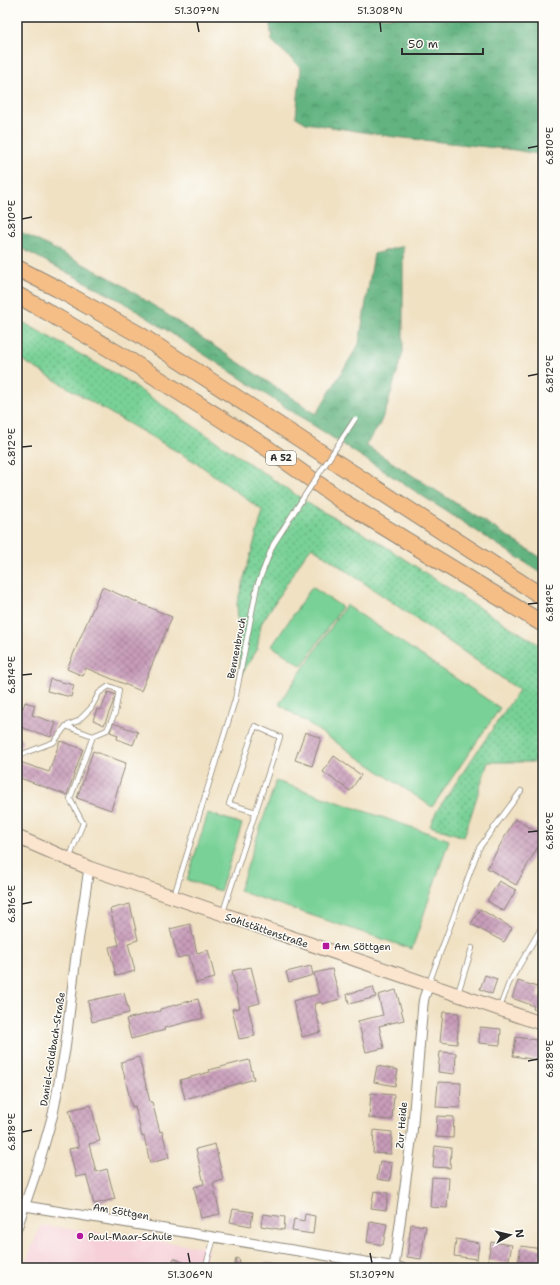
<svg xmlns="http://www.w3.org/2000/svg" width="560" height="1285" font-family="'Shantell Sans',sans-serif">
  <defs>
    <pattern id="grass-dots" width="8" height="8" patternUnits="userSpaceOnUse"><rect width="8" height="8" fill="#79d197"/><path d="M2 2h.1M6 6h.1" fill="none" stroke="#63aa7b" stroke-width="1.8" stroke-linecap="round"/></pattern>
    <pattern id="forest-crowns" width="20" height="18" patternUnits="userSpaceOnUse"><rect width="20" height="18" fill="#62b380"/><path d="M2 6a3 3 0 1 1 6 0M12 15a3 3 0 1 1 6 0" fill="none" stroke="#519269"/></pattern>
    <pattern id="building-cross-hatch" width="8" height="8" patternUnits="userSpaceOnUse"><rect width="8" height="8" fill="#c89cb9"/><path d="M0 0l8 8M0 8l8-8" fill="none" stroke="#a37f97"/></pattern>
  </defs>
  <rect width="100%" height="100%" fill="#fdfcf7"/>
  <filter id="ink" filterUnits="userSpaceOnUse"><feTurbulence type="fractalNoise" baseFrequency=".025" numOctaves="2"/><feDisplacementMap in="SourceGraphic" scale="8" xChannelSelector="R" yChannelSelector="G"/><feConvolveMatrix kernelMatrix="1 2 1 2 8 2 1 2 1" color-interpolation-filters="sRGB"/></filter>
  <filter id="wash" filterUnits="userSpaceOnUse"><feTurbulence type="fractalNoise" baseFrequency=".012" numOctaves="4" result="noise"/><feDisplacementMap in="SourceGraphic" scale="16" xChannelSelector="R" yChannelSelector="G"/><feGaussianBlur stdDeviation="0.9" result="paint"/><feColorMatrix in="noise" values="0 0 0 0 0 0 0 0 0 0 0 0 0 0 0 0 0 1.4 0 .05"/><feComposite in="paint" operator="in"/></filter>
  <g filter="url(#wash)">
    <rect width="100%" height="100%" fill="#f0e1c3"/>
    <polygon fill="#f6cfd8" points="41,1225 209,1248 203,1268 23,1268"/>
    <polygon fill="url(#grass-dots)" stroke="#527e61" points="17,319 119,376 314,507 374,539 468,601 543,647 543,762 488,762 464,837 430,826 436,812 519,690 312,547 305,555 261,624 257,650 240,677 237,603 263,511 197,463 105,410 17,357"/>
    <g fill="url(#forest-crowns)" stroke="#466f56">
      <polygon points="269,17 543,17 543,155 515,150 395,137 306,123 296,117 301,68 272,41"/>
      <polygon points="17,230 118,282 316,414 359,344 374,254 403,246 403,352 387,407 378,428 365,445 543,559 543,574 123,302 17,246"/>
    </g>
    <g fill="#79d197" stroke="#527e61">
      <polygon points="312,587 342,607 302,666 272,646"/>
      <polygon points="346,605 500,708 432,807 279,704"/>
      <polygon points="276,781 449,840 412,949 239,891"/>
      <polygon points="208,813 242,824 220,891 187,880"/>
    </g>
    <g id="blocks">
      <g fill="url(#building-cross-hatch)">
        <polygon points="102,587 172,617 141,691 86,668 83,676 67,669"/>
        <polygon points="50,679 74,685 71,697 47,691"/>
        <polygon points="17,680 21,681 17,692"/>
        <polygon points="108,692 116,695 104,725 93,720 97,709 101,710"/>
        <polygon points="25,702 35,705 32,715 56,723 51,737 17,726 17,706 23,708"/>
        <polygon points="113,723 138,732 133,745 117,739 118,735 110,732"/>
        <polygon points="305,732 321,738 312,766 295,760"/>
        <polygon points="17,738 23,740 20,748 17,747"/>
        <polygon points="60,741 83,749 67,795 17,777 17,761 49,772"/>
        <polygon points="93,751 126,763 111,810 77,798"/>
        <polygon points="334,756 361,775 350,791 323,772"/>
        <polygon points="515,819 543,835 543,838 516,885 487,868"/>
        <polygon points="499,881 516,890 504,911 487,901"/>
        <polygon points="130,904 138,940 128,943 135,971 116,976 109,947 119,945 110,909"/>
        <polygon points="480,909 512,928 504,942 471,924"/>
        <polygon points="190,924 197,953 208,950 215,978 196,983 189,955 178,958 170,929"/>
        <polygon points="311,966 313,975 289,982 286,972"/>
        <polygon points="251,967 260,1003 248,1006 255,1036 239,1039 232,1009 240,1008 232,971"/>
        <polygon points="332,969 340,999 322,1004 321,1002 314,1004 321,1032 302,1037 293,1001 319,994 314,973"/>
        <polygon points="485,975 497,979 492,994 480,989"/>
        <polygon points="518,981 540,988 537,997 543,999 543,1013 533,1009 534,1006 512,998"/>
        <polygon points="373,987 376,997 349,1004 347,994"/>
        <polygon points="396,990 404,1020 379,1026 384,1048 366,1052 358,1021 383,1015 378,995"/>
        <polygon points="124,993 129,1013 92,1022 88,1001"/>
        <polygon points="198,999 203,1018 164,1028 165,1030 131,1039 126,1019 160,1011 160,1009"/>
        <polygon points="443,1012 459,1013 457,1044 440,1042"/>
        <polygon points="480,1027 501,1029 500,1045 479,1043"/>
        <polygon points="516,1037 543,1041 543,1061 513,1056"/>
        <polygon points="440,1052 456,1053 455,1074 438,1072"/>
        <polygon points="139,1057 150,1102 152,1102 160,1132 162,1131 169,1158 150,1163 144,1136 142,1137 135,1106 132,1107 121,1062"/>
        <polygon points="249,1060 254,1079 185,1099 180,1080 210,1072 209,1070"/>
        <polygon points="377,1066 398,1070 395,1086 374,1082"/>
        <polygon points="438,1082 461,1083 460,1108 436,1107"/>
        <polygon points="371,1093 394,1095 392,1120 369,1118"/>
        <polygon points="91,1105 100,1141 89,1144 96,1172 107,1169 115,1199 94,1204 86,1175 76,1177 69,1149 79,1147 69,1110"/>
        <polygon points="437,1116 454,1117 453,1138 436,1137"/>
        <polygon points="374,1130 392,1132 391,1154 373,1153"/>
        <polygon points="215,1144 223,1180 213,1183 220,1214 201,1218 194,1187 204,1184 196,1149"/>
        <polygon points="435,1146 451,1148 450,1168 433,1167"/>
        <polygon points="380,1161 392,1163 390,1181 377,1179"/>
        <polygon points="432,1177 449,1178 447,1208 430,1207"/>
        <polygon points="374,1191 388,1193 386,1210 371,1208"/>
        <polygon points="233,1209 253,1212 251,1226 230,1222"/>
        <polygon points="263,1214 285,1217 284,1230 261,1226"/>
        <polygon points="305,1214 315,1216 313,1234 292,1231 294,1219 304,1221"/>
        <polygon points="370,1221 387,1224 383,1245 367,1242"/>
        <polygon points="411,1224 426,1226 421,1259 407,1257"/>
        <polygon points="456,1239 479,1243 477,1259 454,1256"/>
        <polygon points="491,1242 512,1245 508,1264 488,1260"/>
        <polygon points="521,1246 542,1249 539,1268 518,1265"/>
        <polygon points="174,1258 192,1267 191,1268 170,1268"/>
        <polygon points="236,1258 240,1260 239,1263 257,1268 234,1268"/>
        <polygon points="265,1262 276,1265 275,1268 264,1268"/>
      </g>
    </g>
  </g>
  <g filter="url(#ink)">
    <use href="#blocks" fill-opacity="0" stroke="#8e8677" stroke-width="1"/>
    <g fill="none" stroke-linecap="round" stroke-linejoin="round">
      <g stroke="#8e8677" stroke-width="6">
        <g id="lane">
          <polyline points="66,726 78,721 91,708 99,693 109,686 119,690 115,713 107,730 93,736"/>
          <polyline points="17,756 54,742 66,726 93,736 70,799 83,823 69,859"/>
          <polyline points="174,896 235,700 257,586 273,545 294,512"/>
          <polyline points="223,912 280,737 255,726 229,804 256,812"/>
          <polyline points="429,983 479,848 521,791"/>
          <polyline points="458,993 472,948"/>
          <polyline points="500,1007 509,983 543,925"/>
          <polyline points="205,1268 214,1238"/>
        </g>
      </g>
      <g stroke="#8e8677" stroke-width="11">
        <g id="street">
          <polyline points="25,1206 402,1268"/>
          <polyline points="17,1228 39,1163 53,1114 65,1050 76,956 89,868"/>
          <polyline points="394,1268 412,1134 423,1004 424,998 429,984"/>
        </g>
      </g>
      <g stroke="#8e8677" stroke-width="15">
        <polyline id="secondary" points="17,837 89,868 543,1024"/>
      </g>
      <g stroke="#8e8677" stroke-width="18">
        <g id="highway">
          <polyline points="17,268 58,289 140,335 543,597"/>
          <polyline points="17,295 46,311 132,362 267,448 345,503 543,624"/>
        </g>
      </g>
      <use href="#lane" stroke="#fff" stroke-width="4.5"/>
      <use href="#street" stroke="#fff" stroke-width="9"/>
      <use href="#secondary" stroke="#fbe5cf" stroke-width="13"/>
      <use href="#highway" stroke="#f6be87" stroke-width="16"/>
      <g stroke="#8e8677" stroke-width="6" stroke-linecap="butt">
        <polyline id="lane-bridge" points="294,512 355,419"/>
      </g>
      <use href="#lane-bridge" stroke="#fff" stroke-width="4.5"/>
    </g>
  </g>
  <path fill="none" stroke="#2b2b2b" stroke-width="1.5" d="M197,22L199,32M380,22L381,32M528,148L538,146M22,219L32,217M528,376L538,374M22,447L32,446M528,604L538,603M22,675L32,674M528,832L538,831M22,904L32,902M528,1061L538,1059M22,1132L32,1130M188,1253L190,1263M370,1253L372,1263"/>
  <g fill="#b5179e" stroke="#fdfcf7" stroke-width="1.5">
    <rect x="322" y="942" width="8" height="8" rx="2"/>
    <circle cx="80" cy="1236" r="4"/>
  </g>
  <g text-anchor="middle" stroke-width="3" stroke-linejoin="round" paint-order="stroke">
    <rect fill="#fdfcf7" stroke="#6a6a68" stroke-width="1" x="266" y="451" width="30" height="14" rx="3"/>
    <g font-size="9" font-weight="bold" fill="#2b2b2b">
      <text x="281" y="461">A 52</text>
    </g>
    <g font-size="10" fill="#2b2b2b" stroke="#fdfcf7">
      <text transform="translate(236 648) rotate(-79)" y="4">Bennenbruch</text>
      <text transform="translate(267 930) rotate(19)" y="4">Sohlstättenstraße</text>
      <text transform="translate(52 1049) rotate(-81)" y="4">Daniel-Goldbach-Straße</text>
      <text transform="translate(401 1125) rotate(-85)" y="4">Zur Heide</text>
      <text transform="translate(121 1211) rotate(10)" y="4">Am Söttgen</text>
    </g>
    <g font-size="10" fill="#2b2b2b" stroke="#fdfcf7" text-anchor="start">
      <text x="334" y="950">Am Söttgen</text>
      <text x="88" y="1240">Paul-Maar-Schule</text>
    </g>
  </g>
  <rect width="560" height="1285" fill="none" stroke="#fdfcf7" stroke-width="44"/>
  <g transform="translate(510 1235) rotate(82)" stroke="#fdfcf7" stroke-width="3" paint-order="stroke">
  <path d="M0-3L7 15L0 10L-7 15Z" fill="#2b2b2b"/>
  <text y="-6" font-size="11" font-weight="bold" text-anchor="middle" fill="#2b2b2b">N</text>
  </g>
  <path d="M402 48v6h81v-6" fill="none" stroke="#2b2b2b" stroke-width="2"/>
  <text x="408" y="48" font-size="12" fill="#2b2b2b" stroke="#fdfcf7" stroke-width="3" paint-order="stroke">50 m</text>
  <rect x="22" y="22" width="516" height="1241" fill="none" stroke="#2b2b2b" stroke-width="1.5"/>
  <g font-size="10" text-anchor="middle" fill="#2b2b2b">
    <text x="197" y="14">51.307°N</text>
    <text x="380" y="14">51.308°N</text>
    <text transform="translate(549 146) rotate(-90)" y="4">6.810°E</text>
    <text transform="translate(11 219) rotate(-90)" y="4">6.810°E</text>
    <text transform="translate(549 374) rotate(-90)" y="4">6.812°E</text>
    <text transform="translate(11 447) rotate(-90)" y="4">6.812°E</text>
    <text transform="translate(549 603) rotate(-90)" y="4">6.814°E</text>
    <text transform="translate(11 675) rotate(-90)" y="4">6.814°E</text>
    <text transform="translate(549 831) rotate(-90)" y="4">6.816°E</text>
    <text transform="translate(11 904) rotate(-90)" y="4">6.816°E</text>
    <text transform="translate(549 1059) rotate(-90)" y="4">6.818°E</text>
    <text transform="translate(11 1132) rotate(-90)" y="4">6.818°E</text>
    <text x="190" y="1278">51.306°N</text>
    <text x="372" y="1278">51.307°N</text>
  </g>
</svg>
